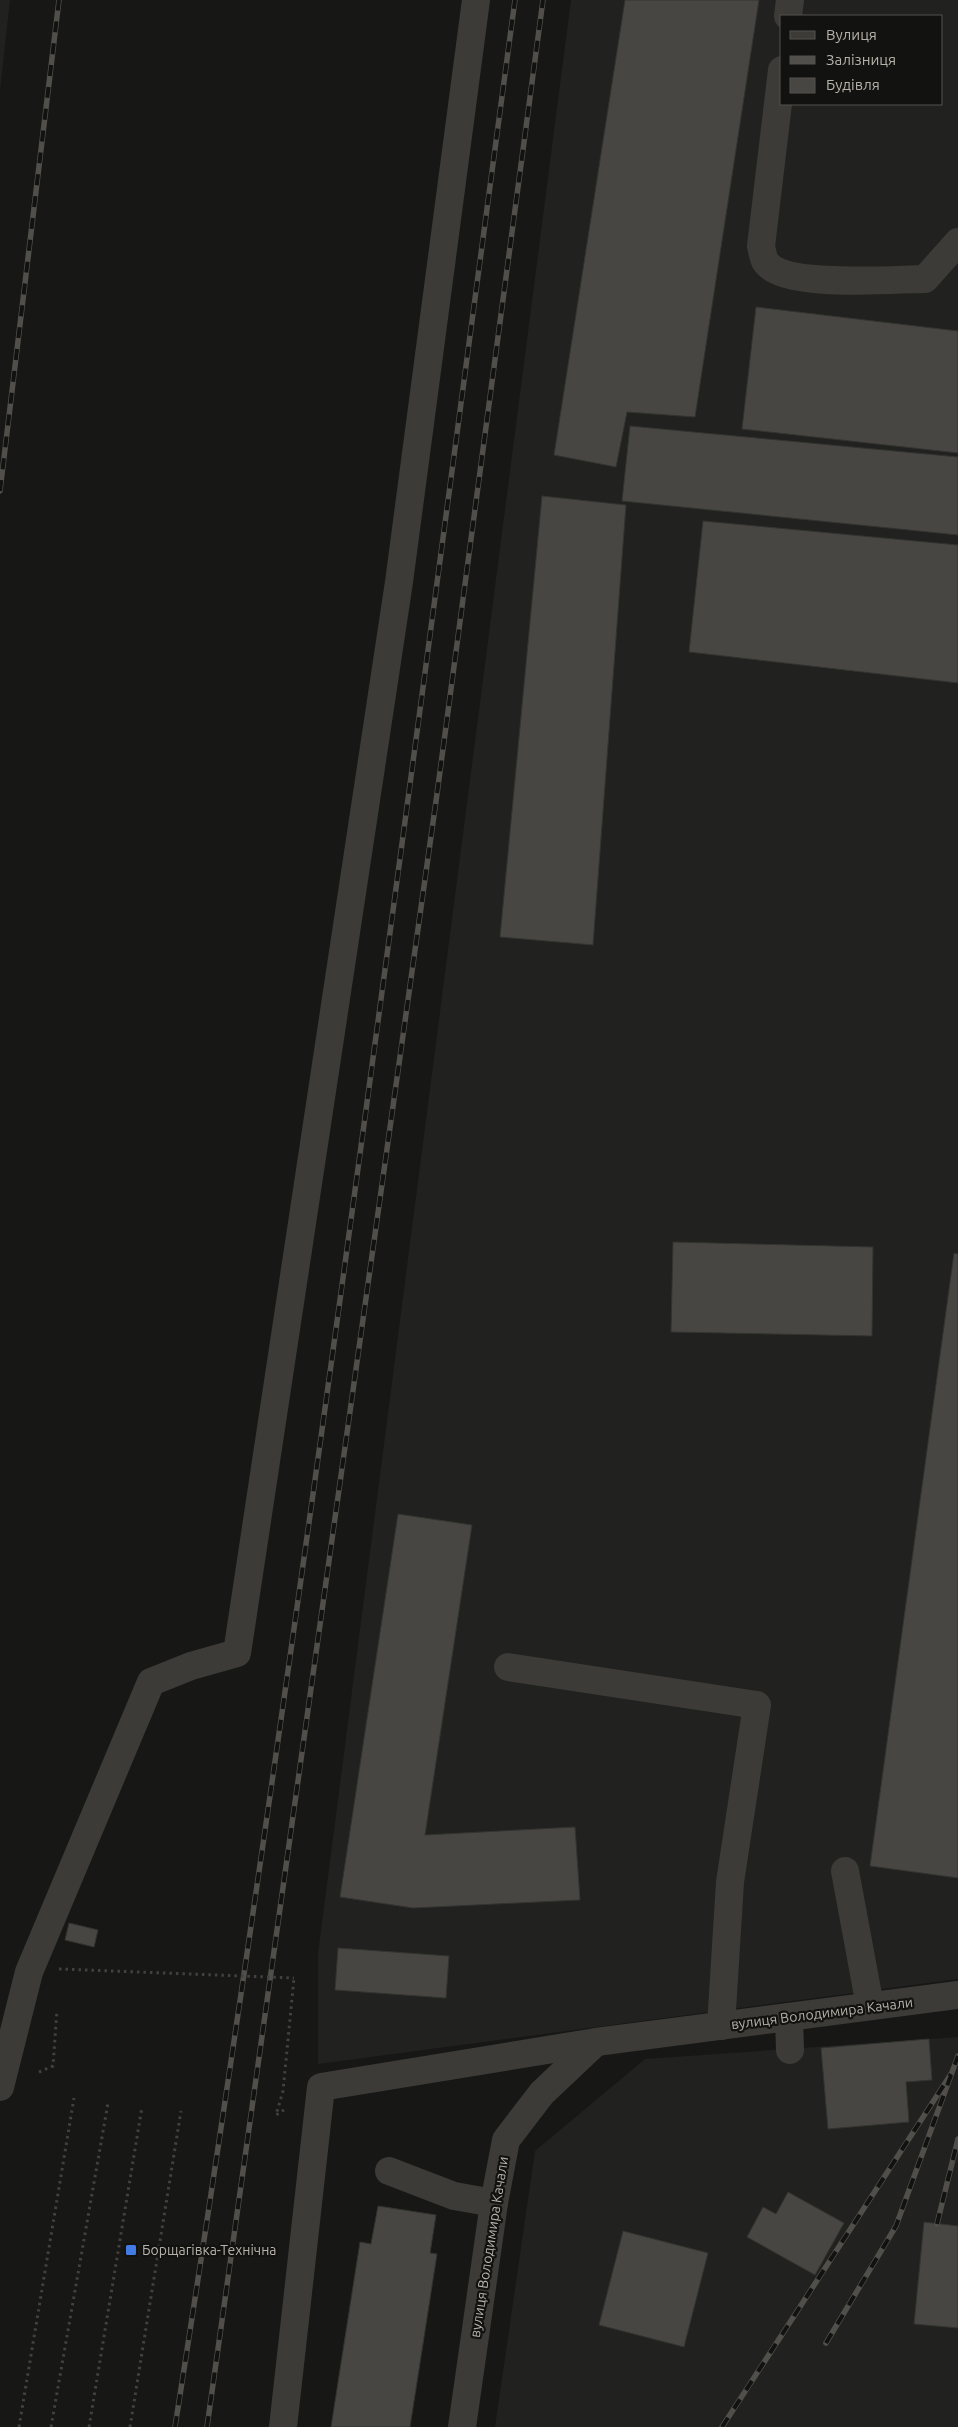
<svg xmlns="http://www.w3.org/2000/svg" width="958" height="2427" font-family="Ubuntu,sans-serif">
  <rect width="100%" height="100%" fill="#171716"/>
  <g fill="#21211f" fill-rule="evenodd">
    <polygon points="0,0 10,0 0,91"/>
    <path d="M571,0H958V1979L318,2064V1954ZM782,16H942V104H782Z"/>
    <polygon points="958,2037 958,2427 495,2427 535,2151 645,2059"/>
  </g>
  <g fill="#474643" stroke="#333330">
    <polygon points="625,0 759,0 695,417 627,412 616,467 554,455"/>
    <polygon points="756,307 958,331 958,453 742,429"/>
    <polygon points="630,426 958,457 958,535 622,501"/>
    <polygon points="542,496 626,505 593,945 500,937"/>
    <polygon points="703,521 958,545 958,683 689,652"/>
    <polygon points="673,1242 873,1247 872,1336 671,1332"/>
    <polygon points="954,1253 958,1254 958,1878 870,1866"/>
    <polygon points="398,1514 472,1525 425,1835 575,1827 580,1900 413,1908 340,1897"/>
    <polygon points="69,1923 98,1930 94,1947 65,1940"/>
    <polygon points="338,1948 449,1956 446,1998 335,1990"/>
    <polygon points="929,2039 932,2080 906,2082 909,2122 828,2129 821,2048"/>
    <polygon points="788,2192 844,2223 815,2275 747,2237 763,2207 776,2214"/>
    <polygon points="378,2206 436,2215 430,2253 437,2254 410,2427 331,2427 360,2242 371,2244"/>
    <polygon points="924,2222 958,2226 958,2328 914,2324"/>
    <polygon points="623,2231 708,2253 684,2347 599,2325"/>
  </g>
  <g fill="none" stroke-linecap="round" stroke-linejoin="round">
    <g stroke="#43413d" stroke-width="3" stroke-dasharray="2.5 4" stroke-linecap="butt">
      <polyline points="39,2072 53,2066 57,2010"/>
      <polyline points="284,2110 276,2115 283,2091 294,1978"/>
      <polyline points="19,2427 74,2098"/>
      <polyline points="51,2427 108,2103"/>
      <polyline points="89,2427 142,2107"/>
      <polyline points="130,2427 181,2111"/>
    </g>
    <g stroke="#3c3b37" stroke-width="28">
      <polyline points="788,16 790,0"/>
      <path d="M782,70L761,246C762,251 763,257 765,261C782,289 894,279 925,279L958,242"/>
      <polyline points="508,1667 757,1705 730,1882 721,2026"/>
      <polyline points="845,1871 870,2006"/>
      <polyline points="789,2017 790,2050"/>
      <polyline points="0,2087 29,1972 151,1682 191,1666 237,1653 399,582 476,0"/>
      <polyline points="389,2171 454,2196 494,2203"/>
      <polyline points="283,2427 321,2087 596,2042 958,1995"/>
      <polyline points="462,2427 494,2203 506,2140 542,2093 596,2042"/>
    </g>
    <g stroke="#514f4a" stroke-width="5.5">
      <g id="rail">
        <polyline points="0,491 59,0"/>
        <polyline points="937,2224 958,2139"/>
        <polyline points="826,2343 896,2226 958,2056"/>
        <path d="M175,2427C302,1620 406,810 515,0"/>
        <polyline points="207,2427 437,794 543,0"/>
        <polyline points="722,2427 951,2074"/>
      </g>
    </g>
    <use href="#rail" stroke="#121211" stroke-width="4" stroke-dasharray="11" stroke-linecap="butt"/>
    <polyline stroke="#43413d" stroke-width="3" stroke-dasharray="2.5 4" stroke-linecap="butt" points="59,1969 294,1978"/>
  </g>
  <rect fill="#427be3" stroke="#121211" stroke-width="2" x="125" y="2244" width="12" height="12" rx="2.5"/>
  <g text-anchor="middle" stroke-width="4.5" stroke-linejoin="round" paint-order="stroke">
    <g font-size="14" fill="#b6b2a9" stroke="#121211">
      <text transform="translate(822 2013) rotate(-7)" y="5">вулиця Володимира Качали</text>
      <text transform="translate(489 2247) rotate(-81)" y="5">вулиця Володимира Качали</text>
    </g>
    <g font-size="14" fill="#b6b2a9" stroke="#121211" text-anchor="start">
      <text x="142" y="2255">Борщагівка-Технічна</text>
    </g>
  </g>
  <rect x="780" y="15" width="162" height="90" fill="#121211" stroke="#54524e"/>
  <rect x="790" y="31" width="25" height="8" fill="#3c3b37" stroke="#54524e"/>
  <text x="826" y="40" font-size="15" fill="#b6b2a9">Вулиця</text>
  <rect x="790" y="56" width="25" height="8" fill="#514f4a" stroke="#54524e"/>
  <text x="826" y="65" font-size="15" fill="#b6b2a9">Залізниця</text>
  <rect x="790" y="78" width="25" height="15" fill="#474643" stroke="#54524e"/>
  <text x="826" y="90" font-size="15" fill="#b6b2a9">Будівля</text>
</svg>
